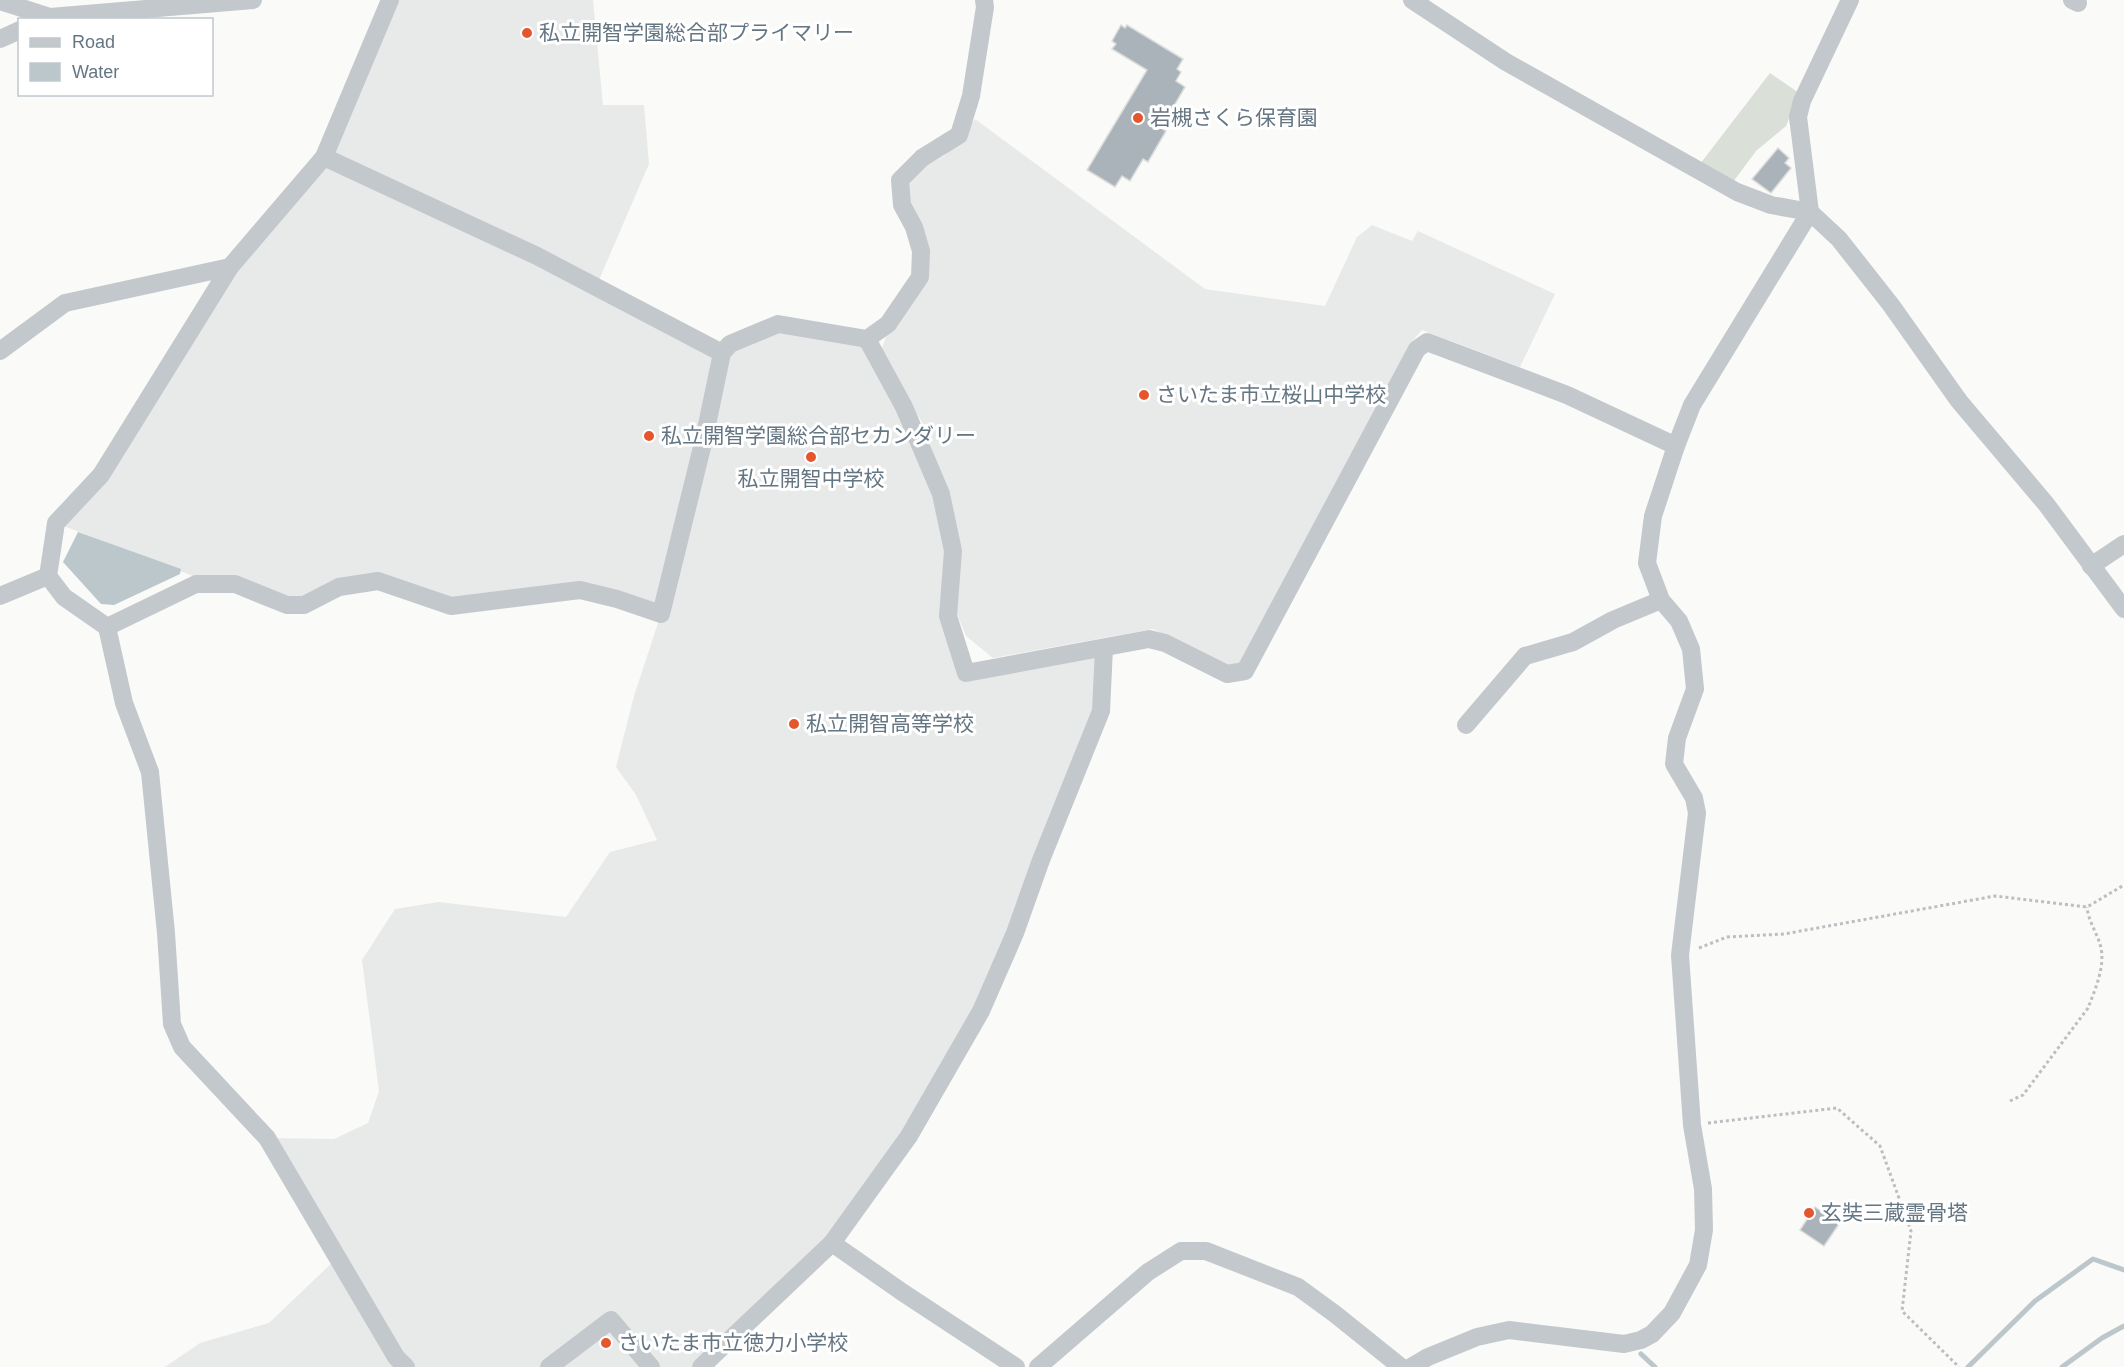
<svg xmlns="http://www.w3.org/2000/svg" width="2124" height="1367" font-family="Helvetica,'Noto Sans JP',sans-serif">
  <rect width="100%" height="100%" fill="#fafaf8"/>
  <g fill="#e8e9e9">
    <polygon points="390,0 593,0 603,105 644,105 649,164 596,287 722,353 778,324 867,339 941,494 948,616 966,673 1104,648 1101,711 981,1011 832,1243 701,1367 165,1367 200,1343 269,1323 338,1257 267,1138 334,1139 368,1123 379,1091 362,960 395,909 439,902 566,917 610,852 657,840 636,795 616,767 634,696 661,614 580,590 451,606 367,583 304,605 211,583 56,523 101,475 230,267 324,157"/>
    <polygon points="975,119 1205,289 1325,306 1357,237 1372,225 1412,241 1418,231 1555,294 1520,367 1422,330 1409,345 1243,668 1230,671 1153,629 993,658 966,636 957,614 959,541 945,489 922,422 879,356 890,326 928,270 904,190 920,169 944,156 961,138"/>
  </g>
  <polygon fill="#dadfd7" points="1770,73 1799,93 1786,126 1756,151 1733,182 1700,164"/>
  <polygon fill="#bbc7cb" points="78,532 181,569 180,574 114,605 101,604 63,562"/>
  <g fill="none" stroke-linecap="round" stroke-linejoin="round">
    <g stroke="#bbc7cb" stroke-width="5">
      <polyline points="1641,1354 1655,1367"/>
      <polyline points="1968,1367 2035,1301 2093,1259 2124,1270"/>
      <polyline points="2062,1367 2102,1338 2124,1326"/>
    </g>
  </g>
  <g fill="#aab3b9" stroke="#dcdcda" stroke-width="1.5">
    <polygon points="1121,25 1125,28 1127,25 1183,59 1177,69 1181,72 1176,81 1185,87 1161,128 1166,131 1148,162 1143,159 1130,181 1122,176 1115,187 1087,170 1147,70 1112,49 1116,44 1112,41"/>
    <polygon points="1778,148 1789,158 1785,163 1791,168 1771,193 1752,179"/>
    <polygon points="1815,1207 1839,1224 1824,1246 1800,1230"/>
  </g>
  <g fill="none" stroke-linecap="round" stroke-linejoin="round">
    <g stroke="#bbbfc2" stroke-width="3" stroke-dasharray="3 3" stroke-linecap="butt">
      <polyline points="1699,948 1727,937 1784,934 1995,896 2087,907 2124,885"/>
      <path d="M2010,1101L2023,1095L2088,1008C2095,990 2105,967 2101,948C2098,934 2088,921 2087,907"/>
      <polyline points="1708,1123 1837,1108 1880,1146 1911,1231 1902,1311 1959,1367"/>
    </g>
    <g stroke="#c3c8cc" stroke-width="18">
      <polyline points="390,0 324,157 230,267 101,475 56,523 48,576 64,597 107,627 196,584 235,584 287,605 304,605 339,587 378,581 451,606 580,590 617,599 661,614 704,439 722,353 730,344 778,324 867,339 888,324 920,277 921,251 914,227 902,205 900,180 922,158 959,135 971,96 985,7 984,0"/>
      <polyline points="1412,0 1506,62 1737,192 1771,205 1810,212 1839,239 1891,305 1959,401 2046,504 2124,609"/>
      <polyline points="2072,0 2078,3"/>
      <polyline points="0,1 50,17"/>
      <polyline points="44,20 50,17 253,0"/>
      <polyline points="0,39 20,30"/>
      <polyline points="324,157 537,256 722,353"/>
      <polyline points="867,339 904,407 941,494 953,551 948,616 966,673 1149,639 1165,643 1227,674 1245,671 1417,349 1427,342 1567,395 1676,446"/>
      <polyline points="0,351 65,303 230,267"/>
      <polyline points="2091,566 2124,544"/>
      <polyline points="0,596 48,576"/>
      <polyline points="107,627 124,703 150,772 166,933 172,1024 182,1047 267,1138 396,1357 406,1367"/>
      <polyline points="1466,725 1525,656 1573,642 1613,620 1661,600"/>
      <polyline points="832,1243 902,1292 1016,1367"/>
      <polyline points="549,1367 611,1320 651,1367"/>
      <polyline points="701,1367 832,1243 909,1136 981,1011 1015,933 1041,860 1101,711 1104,648"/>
      <polyline points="1038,1367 1148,1272 1181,1251 1206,1251 1298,1287 1335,1314 1401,1367"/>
      <polyline points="1411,1367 1428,1357 1477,1337 1509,1330 1624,1344 1641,1340 1652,1334 1672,1313 1698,1265 1704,1230 1703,1189 1692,1125 1680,955 1697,813 1694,798 1674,764 1677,738 1695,689 1691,649 1679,621 1661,600 1647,563 1653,516 1676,446 1692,405 1810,212 1798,117 1802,101 1850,0"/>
    </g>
  </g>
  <g fill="#e4572e" stroke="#fff" stroke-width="2">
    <circle cx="527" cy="33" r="6"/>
    <circle cx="1138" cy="118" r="6"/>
    <circle cx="1144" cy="395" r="6"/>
    <circle cx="649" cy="436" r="6"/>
    <circle cx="811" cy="457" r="6"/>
    <circle cx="794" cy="724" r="6"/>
    <circle cx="1809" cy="1213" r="6"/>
    <circle cx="606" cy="1343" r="6"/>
  </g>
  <g text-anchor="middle" stroke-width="6" stroke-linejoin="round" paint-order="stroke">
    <g font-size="21" fill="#657683" stroke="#fff" text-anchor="start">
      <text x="539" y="40">私立開智学園総合部プライマリー</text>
      <text x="1150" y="125">岩槻さくら保育園</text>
      <text x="1156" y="402">さいたま市立桜山中学校</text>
      <text x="661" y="443">私立開智学園総合部セカンダリー</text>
      <text x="811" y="486" text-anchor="middle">私立開智中学校</text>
      <text x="806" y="731">私立開智高等学校</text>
      <text x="1821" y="1220">玄奘三蔵霊骨塔</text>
      <text x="618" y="1350">さいたま市立徳力小学校</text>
    </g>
  </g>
  <rect x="18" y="18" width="195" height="78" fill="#ffffff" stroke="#c1c8cd" stroke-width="1.5"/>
  <rect x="30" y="38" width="30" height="9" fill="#c3c8cc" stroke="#c1c8cd" stroke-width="1.5"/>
  <text x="72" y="48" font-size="18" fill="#657683">Road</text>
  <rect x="30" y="63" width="30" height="18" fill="#bbc7cb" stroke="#c1c8cd" stroke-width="1.5"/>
  <text x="72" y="78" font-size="18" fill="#657683">Water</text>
</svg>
